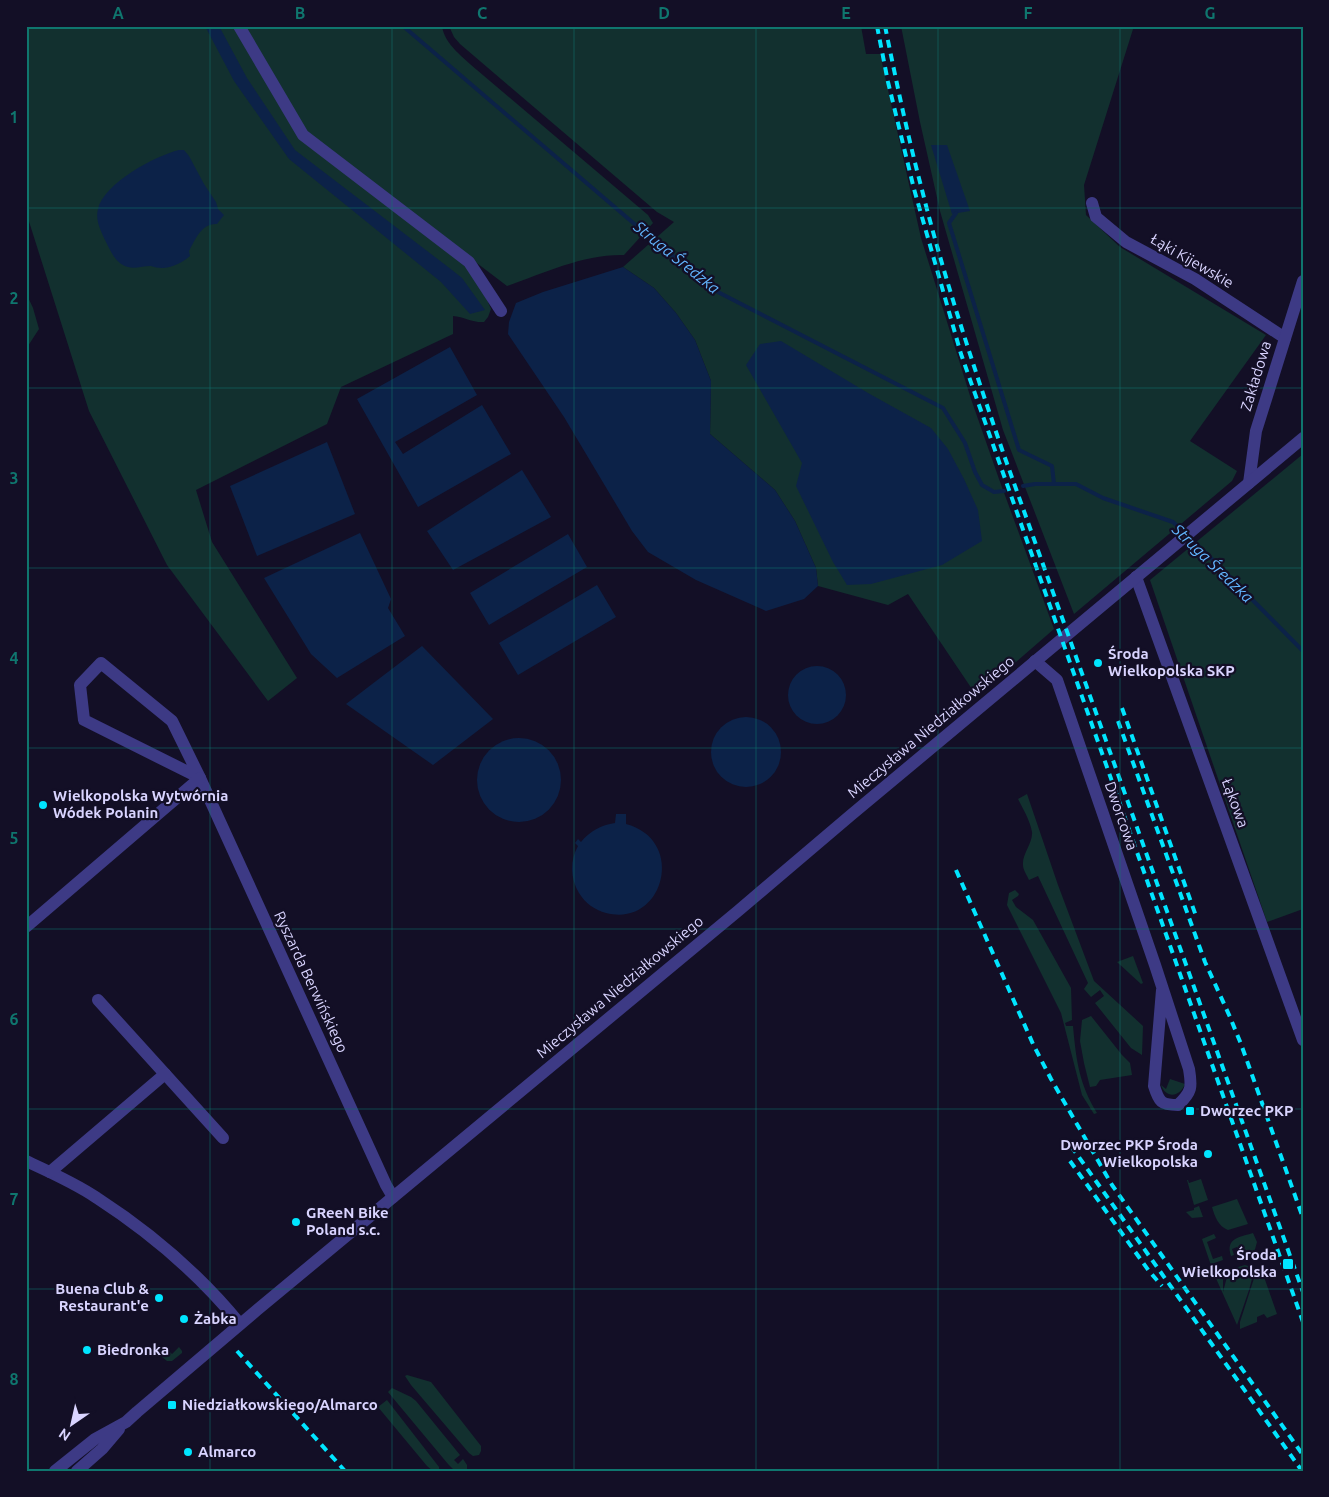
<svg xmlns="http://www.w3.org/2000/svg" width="1329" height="1497" font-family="Ubuntu,sans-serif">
  <rect width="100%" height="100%" fill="#130f26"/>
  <g fill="#12302f">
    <path d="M26,26H235L300,139L465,264L482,288L491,309L488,317L484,322C474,323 464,317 453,316V334L341,387L327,424L196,490L212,542L297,678L268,701L167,565L89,411L26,212Z"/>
    <path d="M245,26H442C444,44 465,59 477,70L648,215L653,223L624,255C584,254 544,273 507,286L306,133Z"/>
    <polygon points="449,26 861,26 866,54 880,54 921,238 971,399 999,479 1054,629 1008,669 974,692 908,594 888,605 818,586 816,568 795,521 775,490 710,434 711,381 695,340 676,313 654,288 623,267 674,222 657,212 460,44 454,37"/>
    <polygon points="901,26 1134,26 1084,185 1086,215 1120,247 1266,335 1190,441 1237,471 1232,481 1074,614 1003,430 940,211 920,122"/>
    <polygon points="26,293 33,308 39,329 26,349"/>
    <polygon points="1303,454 1303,909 1267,922 1150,580"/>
    <path d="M1027,794L1058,885L1094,981L1143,1026L1142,1055L1131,1048L1095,1003L1104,996L1100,990L1091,997L1084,989L1088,983L1038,876L1029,880C1027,875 1023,870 1023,865C1022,854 1033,843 1032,832C1030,820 1023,809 1018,799Z"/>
    <path d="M1015,890L1019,894L1018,896L1012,900L1016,907L1033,920L1071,988L1072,1020L1065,1023L1066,1026H1073C1076,1059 1079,1084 1097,1113L1094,1114L1082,1095L1061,1013L1007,905L1009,893Z"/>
    <polygon points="1133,956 1143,983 1141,984 1117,962"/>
    <polygon points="1091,1016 1122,1055 1130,1063 1132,1075 1100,1080 1096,1086 1090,1087 1084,1063 1080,1041 1082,1020"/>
    <path d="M1170,1079L1185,1084C1180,1097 1166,1099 1161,1085L1166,1089Z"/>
    <polygon points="1201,1179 1208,1200 1194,1205 1187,1180 1188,1180 1189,1183"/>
    <path d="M1237,1199L1248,1224L1228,1230C1218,1226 1215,1217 1212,1207Z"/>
    <polygon points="1199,1206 1203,1217 1192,1218 1186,1212 1194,1210 1194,1208"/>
    <path d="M1253,1233L1257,1242L1254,1253L1241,1258L1237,1247L1232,1249L1234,1255L1231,1256C1225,1238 1240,1237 1253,1233Z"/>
    <polygon points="1214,1234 1216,1238 1207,1242 1213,1259 1222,1256 1223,1260 1214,1263 1218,1273 1223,1271 1223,1292 1227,1277 1231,1269 1245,1265 1255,1268 1249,1290 1237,1325 1214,1274 1202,1239"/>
    <polygon points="1257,1269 1263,1274 1277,1314 1267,1318 1264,1314 1257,1317 1257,1322 1240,1329 1240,1322"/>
    <polygon points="179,1347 182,1351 182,1353 172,1361 167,1361 162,1357 169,1351 172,1354"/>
    <polygon points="407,1375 431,1382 481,1446 481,1451 479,1455 473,1456 469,1453 411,1385 405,1376"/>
    <polygon points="392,1388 411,1397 416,1401 460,1455 454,1460 458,1464 463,1459 467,1465 467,1471 455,1471 448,1464 388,1392"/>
    <polygon points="387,1400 439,1467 439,1471 433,1471 427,1466 378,1407"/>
  </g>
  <g fill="#0c2248">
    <polygon points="205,26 219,26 247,78 295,150 452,270 462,278 485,310 470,314 441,282 289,159 234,81"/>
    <polygon points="931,145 947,145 970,211 952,214"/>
    <path d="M179,150H184L189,156L204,184L216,202L218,209L224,215L217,224C202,223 196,238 189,251L190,256C183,262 172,268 162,268C158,268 154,267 151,266C143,266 135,269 128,267C116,264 111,252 106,242C101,231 95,221 98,209C104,183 155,156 179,150Z"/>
    <polygon points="623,267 654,288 676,313 695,340 711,381 710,434 775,490 795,521 816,568 818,586 804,599 766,611 696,580 648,552 632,531 564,417 508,334 509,322 516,303 543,292"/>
    <polygon points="781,341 868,393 931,428 948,449 964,479 978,510 982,541 942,565 871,584 847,585 833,562 796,486 802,463 746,365 760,344"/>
    <polygon points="450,347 477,395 395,442 403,454 482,405 511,454 418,507 357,399"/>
    <polygon points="327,442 355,514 257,556 230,486"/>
    <polygon points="522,470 551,517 453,570 427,531"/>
    <polygon points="360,533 391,599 388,608 405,636 337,678 311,654 264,578"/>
    <polygon points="568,534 587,567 489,625 470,593"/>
    <polygon points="597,585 616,617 518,675 499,643"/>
    <polygon points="422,646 493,719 433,765 346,704"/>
    <circle cx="817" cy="695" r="29"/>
    <circle cx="746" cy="752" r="35"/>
    <circle cx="519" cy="780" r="42"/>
    <path d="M616,814H626V824C687,840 664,928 606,913C595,910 585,903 579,893C570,878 570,860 578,846L575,843L578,839L581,842C590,831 601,825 615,823Z"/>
  </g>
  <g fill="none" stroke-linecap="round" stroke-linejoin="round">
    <g stroke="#0c2248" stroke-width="4">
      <polyline points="403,26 638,227 714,290 943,408 965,443 975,472 982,485 994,492 1004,491"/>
      <polyline points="956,213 949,223 1019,450 1052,466 1054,484"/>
      <polyline points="1023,486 1035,484 1076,484 1103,498 1173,522 1215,562 1303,651"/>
    </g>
    <g stroke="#3d3a85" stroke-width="12">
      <polyline points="239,26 303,135 469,262 501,311"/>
      <polyline points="1092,203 1096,217 1126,242 1195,279 1285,338"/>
      <polyline points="1249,483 1256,431 1303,281"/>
      <polyline points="1136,577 1303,1040"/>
      <path d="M1035,661L1057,680L1155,965L1189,1069C1192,1087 1192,1092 1178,1105C1161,1105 1159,1102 1154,1086L1162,990"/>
      <polyline points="200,778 84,720 80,685 101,663 172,721 200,778 386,1185 393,1197"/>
      <polyline points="26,927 200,778"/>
      <polyline points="98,1000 223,1138"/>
      <path d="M26,1161C50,1172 75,1183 97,1198C151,1233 200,1275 240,1324"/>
      <polyline points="50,1172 165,1074"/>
      <polyline points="55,1471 95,1439 126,1422 137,1412 257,1310 738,911 851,815 1303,438"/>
      <polyline points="77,1471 102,1449 119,1429"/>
    </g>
    <g stroke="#00e5ff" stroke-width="4" stroke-dasharray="8 6" stroke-linecap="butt">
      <polyline points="877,26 888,82 914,189 961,354 1303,1322"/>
      <path d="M885,26C896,80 907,133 921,186C944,278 974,368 1005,458L1303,1292"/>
      <polyline points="1122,708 1196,916"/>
      <polyline points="1118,721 1205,962 1230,1017 1241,1044 1303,1218"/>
      <polyline points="956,870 1033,1044 1051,1079 1112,1185 1303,1455"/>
      <polyline points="1071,1146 1302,1471"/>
      <polyline points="1070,1161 1149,1271 1162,1286"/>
      <polyline points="237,1351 345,1471"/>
    </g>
  </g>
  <path fill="none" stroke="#0f766e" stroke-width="1" stroke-opacity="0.55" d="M210,26V1471M392,26V1471M574,26V1471M756,26V1471M938,26V1471M1120,26V1471M26,208H1303M26,388H1303M26,568H1303M26,748H1303M26,929H1303M26,1109H1303M26,1289H1303"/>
  <g fill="#00e5ff" stroke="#130f26" stroke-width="2">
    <circle cx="1098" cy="663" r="5"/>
    <circle cx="43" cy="805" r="5"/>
    <rect x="1185" y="1106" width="10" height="10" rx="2.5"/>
    <circle cx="1208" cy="1154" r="5"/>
    <circle cx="296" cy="1222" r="5"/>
    <rect x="1282" y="1258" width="12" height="12" rx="2.5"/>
    <circle cx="159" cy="1298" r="5"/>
    <circle cx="184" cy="1319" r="5"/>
    <circle cx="87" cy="1350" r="5"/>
    <rect x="167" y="1400" width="10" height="10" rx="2.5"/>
    <circle cx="188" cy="1452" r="5"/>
  </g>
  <g text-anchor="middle" stroke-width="4.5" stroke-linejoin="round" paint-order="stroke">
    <g font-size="15" fill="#d9d4ff" stroke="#130f26">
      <text transform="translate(1192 261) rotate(30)" y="5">Łąki Kijewskie</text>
      <text transform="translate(1256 376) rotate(-73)" y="5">Zakładowa</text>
      <text transform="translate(931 727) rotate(-40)" y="5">Mieczysława Niedziałkowskiego</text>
      <text transform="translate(1235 803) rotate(70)" y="5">Łąkowa</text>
      <text transform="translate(1121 816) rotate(71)" y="5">Dworcowa</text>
      <text transform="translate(311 982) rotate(65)" y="5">Ryszarda Berwińskiego</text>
      <text transform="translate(620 987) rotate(-40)" y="5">Mieczysława Niedziałkowskiego</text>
    </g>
    <g font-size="15" font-weight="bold" fill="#d9d4ff" stroke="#130f26" text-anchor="start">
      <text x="1108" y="659">Środa<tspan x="1108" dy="17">Wielkopolska SKP</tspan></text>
      <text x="53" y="801">Wielkopolska Wytwórnia<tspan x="53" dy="17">Wódek Polanin</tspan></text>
      <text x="1200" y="1116">Dworzec PKP</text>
      <text x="1198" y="1150" text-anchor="end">Dworzec PKP Środa<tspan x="1198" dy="17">Wielkopolska</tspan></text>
      <text x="306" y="1218">GReeN Bike<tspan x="306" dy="17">Poland s.c.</tspan></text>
      <text x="1277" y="1260" text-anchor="end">Środa<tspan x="1277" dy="17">Wielkopolska</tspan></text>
      <text x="149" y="1294" text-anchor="end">Buena Club &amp;<tspan x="149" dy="17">Restaurant'e</tspan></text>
      <text x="194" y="1324">Żabka</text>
      <text x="97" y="1355">Biedronka</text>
      <text x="182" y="1410">Niedziałkowskiego/Almarco</text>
      <text x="198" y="1457">Almarco</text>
    </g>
    <g font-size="16" font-style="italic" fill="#62b6ff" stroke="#130f26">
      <text transform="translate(677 257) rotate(39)" y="6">Struga Średzka</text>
      <text transform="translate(1213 563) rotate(44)" y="6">Struga Średzka</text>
    </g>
  </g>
  <rect width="1329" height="1497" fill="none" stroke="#130f26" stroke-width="55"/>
  <g transform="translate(72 1424) rotate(214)" stroke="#130f26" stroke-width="4" paint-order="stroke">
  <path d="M0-4L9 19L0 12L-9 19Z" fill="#d9d4ff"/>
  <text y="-8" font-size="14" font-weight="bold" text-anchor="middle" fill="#d9d4ff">N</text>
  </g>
  <rect x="28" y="28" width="1274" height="1442" fill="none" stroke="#0f766e" stroke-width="2"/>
  <g font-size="16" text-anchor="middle" font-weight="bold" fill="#0f766e">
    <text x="118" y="19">A</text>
    <text x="300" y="19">B</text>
    <text x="482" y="19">C</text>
    <text x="664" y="19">D</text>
    <text x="846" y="19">E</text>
    <text x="1028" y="19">F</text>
    <text x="1210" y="19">G</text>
    <text x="14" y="123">1</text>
    <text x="14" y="304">2</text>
    <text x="14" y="484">3</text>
    <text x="14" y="664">4</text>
    <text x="14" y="844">5</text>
    <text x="14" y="1025">6</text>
    <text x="14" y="1205">7</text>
    <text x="14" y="1385">8</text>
  </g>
</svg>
